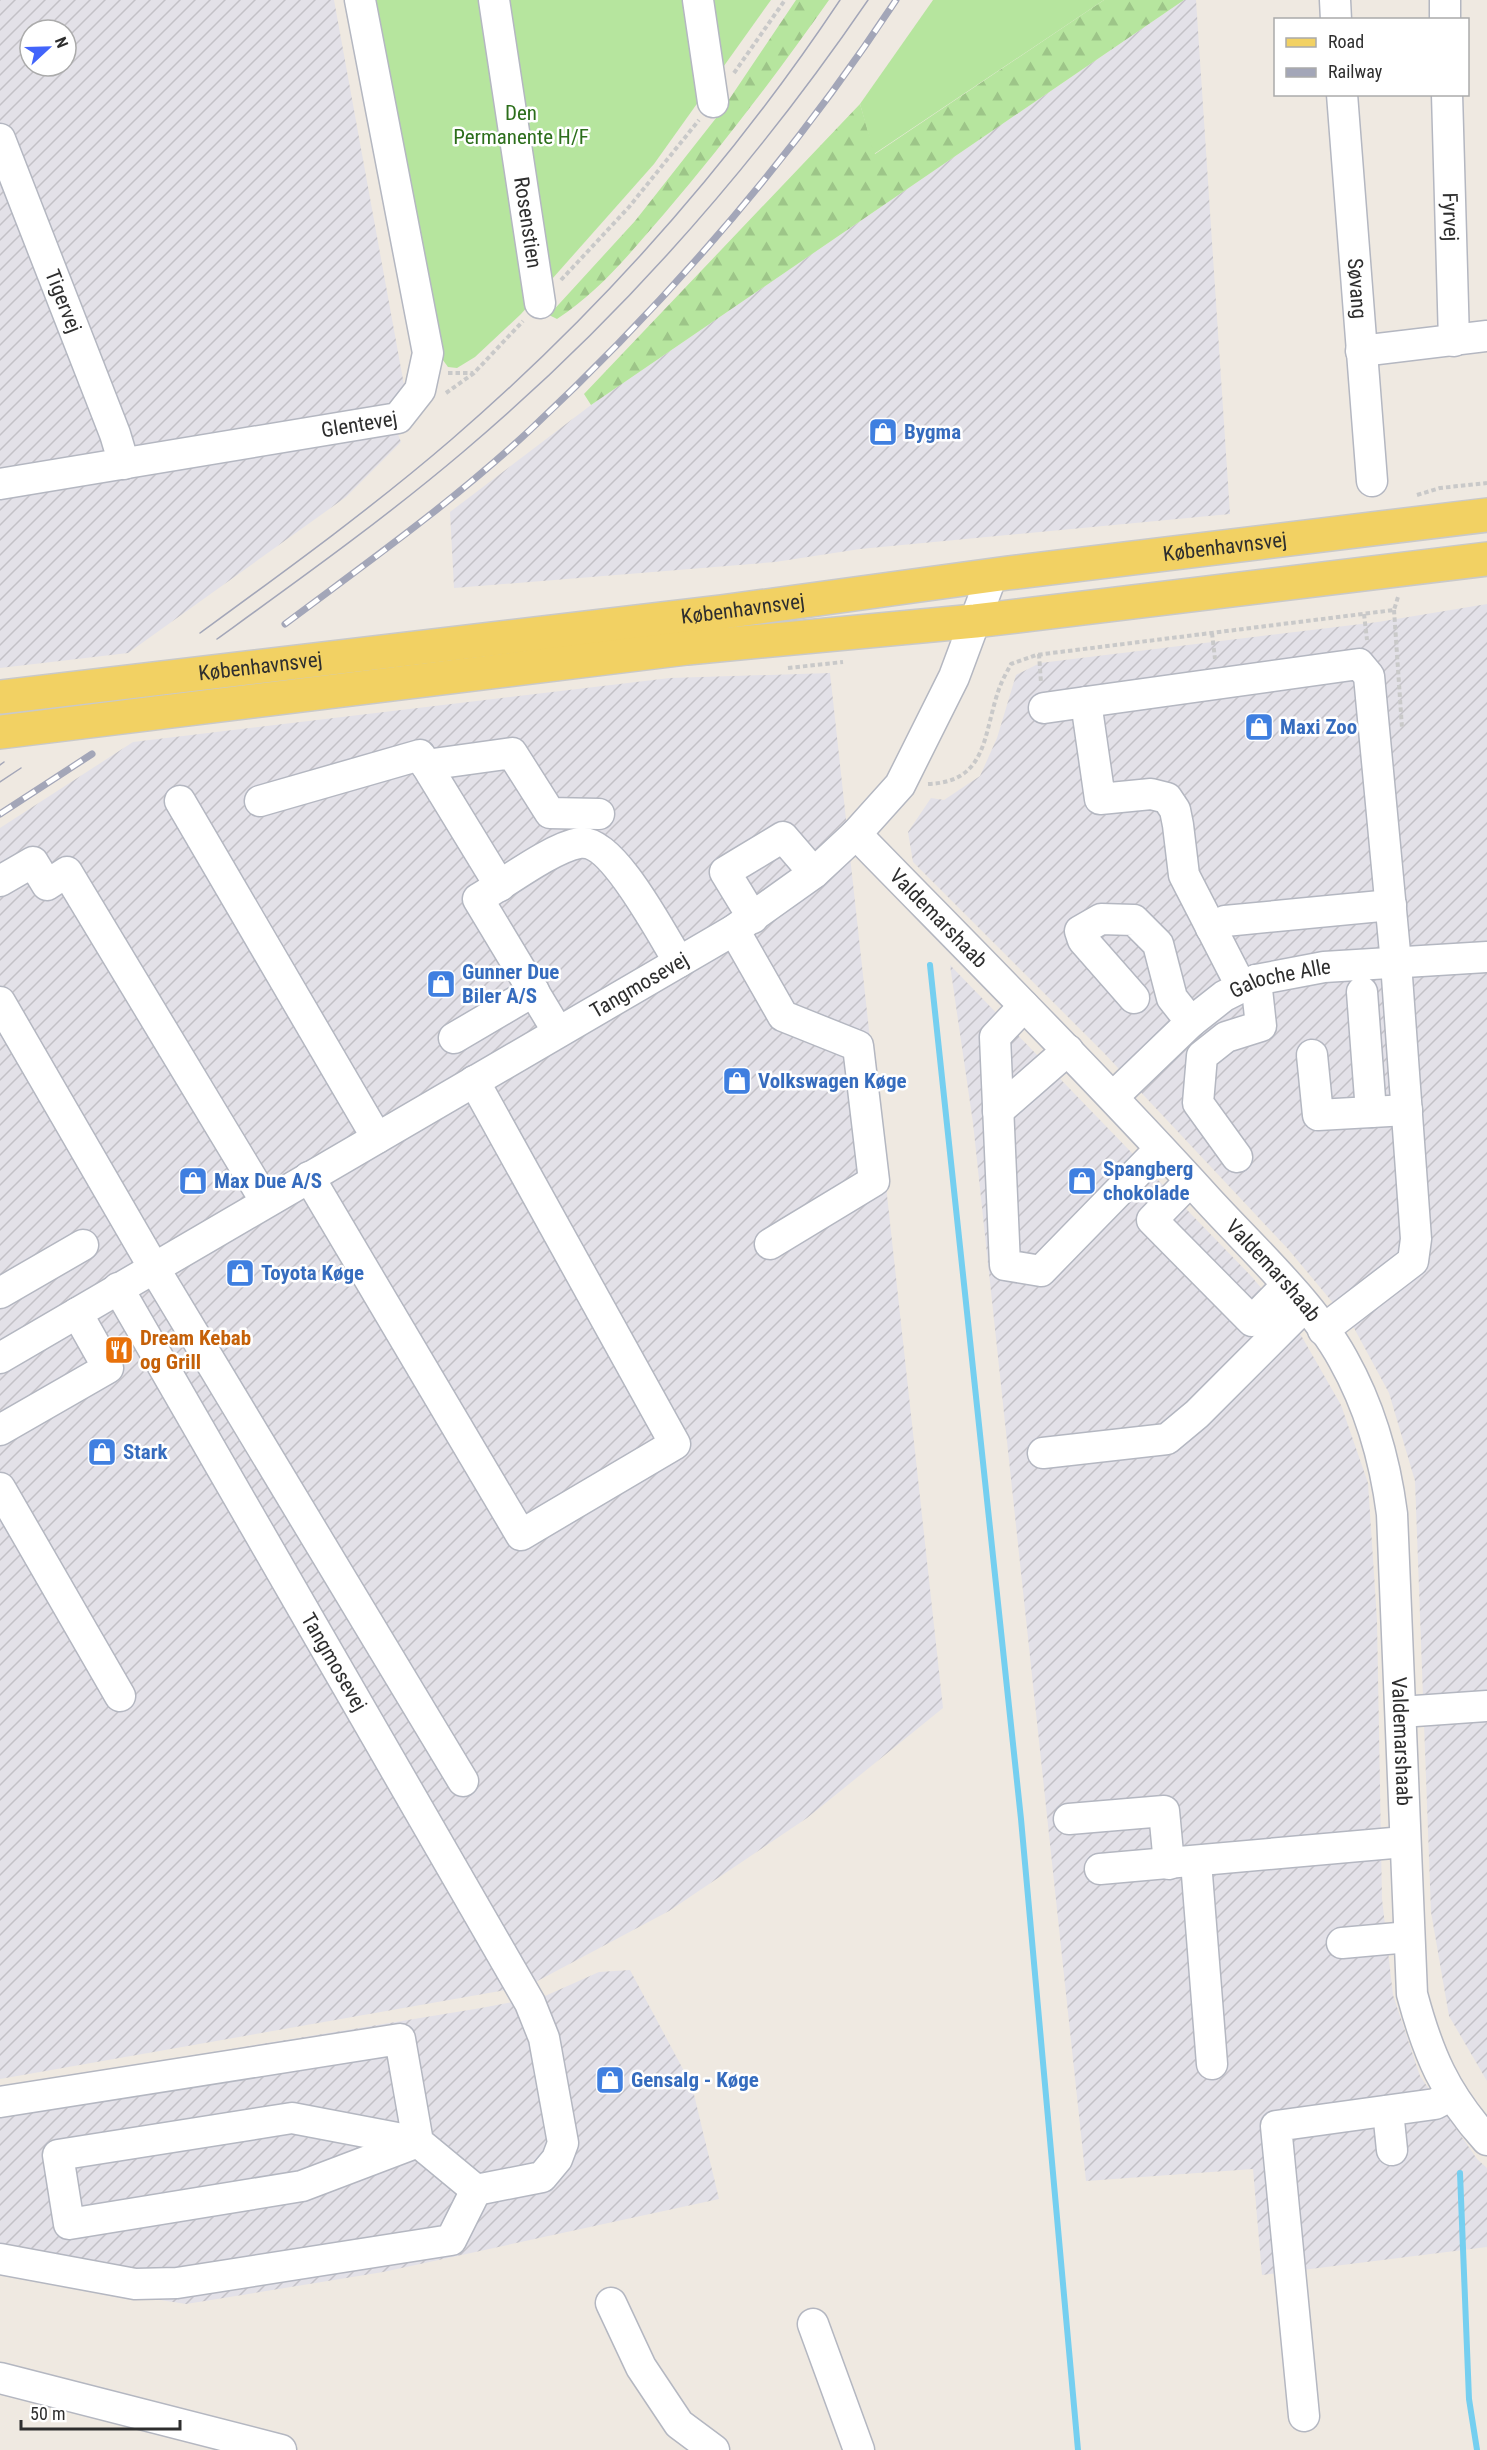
<svg xmlns="http://www.w3.org/2000/svg" width="1487" height="2450" font-family="'Roboto Condensed',sans-serif">
  <defs>
    <pattern id="industrial-furrows" width="10" height="10" patternUnits="userSpaceOnUse" patternTransform="scale(1.5)"><rect width="10" height="10" fill="#e3e1e8"/><path d="M-1 1l2-2M0 10L10 0M9 11l2-2" fill="none" stroke="#c3c1c7"/></pattern>
    <pattern id="forest-firs" width="22" height="20" patternUnits="userSpaceOnUse" patternTransform="scale(1.5)"><rect width="22" height="20" fill="#b6e59e"/><path d="M5 1l3.5 6h-7zM16 11l3.5 6h-7z" fill="#9dc588"/></pattern>
  </defs>
  <rect width="100%" height="100%" fill="#efe9e1"/>
  <g fill="url(#industrial-furrows)" fill-rule="evenodd">
    <path d="M0,0H334L404,385L387,406L401,442L346,497L128,653L0,668ZM30,30H66V66H30Z"/>
    <polygon points="1184,0 1196,0 1230,514 860,549 775,562 454,588 450,512 591,405"/>
    <polygon points="1487,604 1487,2081 1449,2016 1431,1912 1415,1481 1389,1393 1354,1328 1288,1249 1104,1053 913,862 908,832 931,798 944,800 980,776 997,738 1016,675 1040,663 1378,622"/>
    <polygon points="830,673 943,1708 807,1818 669,1911 528,1986 0,2079 0,828 133,742 670,678"/>
    <polygon points="950,965 1252,1277 1302,1337 1341,1405 1368,1483 1377,1620 1382,1899 1393,1995 1420,2076 1477,2159 1487,2168 1487,2247 1262,2275 1253,2169 1086,2181 973,1123"/>
    <polygon points="630,1970 692,2086 719,2199 383,2272 186,2304 0,2275 0,2087 481,2008 545,1996 599,1972"/>
  </g>
  <g fill="url(#forest-firs)">
    <path d="M796,0H829C777,74 723,145 664,214C631,252 600,291 557,319L549,315L635,221L720,113Z"/>
    <polygon points="1104,0 1184,0 591,405 584,394 860,104 875,154"/>
  </g>
  <g fill="#b6e59e">
    <polygon points="369,0 771,0 654,164 521,314 475,357 457,368 448,367 437,352"/>
    <polygon points="933,0 1104,0 874,154 860,104"/>
  </g>
  <g fill="none" stroke-linecap="round" stroke-linejoin="round">
    <g stroke="#75cff0" stroke-width="6">
      <polyline points="930,965 1021,1819 1078,2450"/>
      <polyline points="1460,2173 1469,2399 1477,2450"/>
    </g>
    <g stroke="#b4b7c1" stroke-width="33">
      <g id="minor">
        <path id="s1" d="M494,0L540,303"/>
        <polyline points="698,0 713,102"/>
        <polyline points="1335,0 1336,20"/>
        <polyline points="1445,0 1445,20"/>
        <path id="s2" d="M1342,94L1372,481"/>
        <path id="s3" d="M1447,94L1454,341"/>
        <path id="s4" d="M0,139L115,434L124,464"/>
        <polyline points="1361,351 1487,336"/>
        <path id="s5" d="M0,484L398,418L420,390L428,353L360,0"/>
        <polyline points="1044,708 1086,702"/>
        <polyline points="426,765 512,753 550,813 599,814"/>
        <polyline points="180,801 377,1138"/>
        <polyline points="260,801 420,755 500,886"/>
        <path id="s6" d="M856,834C974,955 1094,1075 1208,1200C1252,1248 1312,1303 1343,1359C1370,1407 1385,1460 1392,1514L1412,1994C1428,2054 1445,2094 1487,2140"/>
        <polyline points="0,881 33,862 47,885 67,872 266,1202"/>
        <polyline points="753,918 725,872 783,837 814,873"/>
        <polyline points="1211,928 1225,921 1391,905"/>
        <polyline points="734,930 783,1016 858,1046 874,1181 770,1244"/>
        <polyline points="1241,986 1184,875 1178,825 1175,810 1167,798 1151,794 1100,799 1086,702 1359,664 1369,676 1396,963 1416,1239 1413,1261 1323,1330"/>
        <polyline points="1362,992 1371,1112"/>
        <polyline points="1134,998 1083,940 1080,931 1101,919 1134,920 1158,944 1172,998 1191,1022"/>
        <polyline points="0,1002 154,1268 463,1781"/>
        <polyline points="1024,1006 995,1037 1005,1265 1041,1271 1160,1149"/>
        <path d="M558,1032L478,899C504,884 551,848 579,843C612,837 662,935 679,962"/>
        <polyline points="454,1038 534,991"/>
        <polyline points="1312,1055 1318,1115 1407,1110"/>
        <path id="s7" d="M1113,1097L1191,1022L1224,996L1256,980L1324,967L1487,957"/>
        <polyline points="998,1111 1068,1050"/>
        <polyline points="1237,1157 1198,1103 1202,1056 1226,1037 1261,1026 1256,980"/>
        <polyline points="309,1177 521,1535 675,1444 474,1081"/>
        <polyline points="1190,1181 1152,1220 1252,1321 1286,1286"/>
        <polyline points="0,1293 83,1245"/>
        <path id="s8" d="M0,1358L734,930L814,873L856,834L900,785L954,677L992,575"/>
        <polyline points="0,1430 108,1368 77,1313"/>
        <polyline points="1043,1453 1167,1439 1197,1414 1305,1306"/>
        <polyline points="0,1488 120,1696"/>
        <polyline points="1401,1712 1487,1706"/>
        <polyline points="1069,1819 1164,1811 1169,1864"/>
        <polyline points="1196,1862 1212,2064"/>
        <polyline points="1100,1869 1404,1842"/>
        <polyline points="1342,1943 1409,1937"/>
        <polyline points="0,2102 400,2039 418,2142 476,2190 542,2177 557,2159 563,2143 544,2038 530,2003 118,1288"/>
        <polyline points="1388,2111 1392,2150"/>
        <polygon points="292,2118 418,2142 302,2186 69,2224 58,2155"/>
        <polyline points="0,2259 135,2284 177,2283 451,2240 476,2190"/>
        <polyline points="611,2303 641,2367 679,2424 714,2450"/>
        <polyline points="813,2324 859,2450"/>
        <polyline points="0,2378 281,2450"/>
        <polyline points="1304,2416 1276,2126 1435,2104 1452,2095"/>
      </g>
    </g>
    <g stroke="#c9c9c9" stroke-width="36">
      <g id="major">
        <path id="s9" d="M0,697L722,612L1008,573L1487,515"/>
        <polyline points="0,732 687,648 975,621 1487,559"/>
      </g>
    </g>
    <g stroke="#c9c9c9" stroke-width="4" stroke-dasharray="4.5 3" stroke-linecap="butt">
      <polyline points="734,73 785,0"/>
      <polyline points="561,280 629,207 699,120"/>
      <polyline points="448,373 473,373"/>
      <polyline points="446,393 474,373 523,321"/>
      <polyline points="1417,495 1440,488 1487,483"/>
      <polyline points="1394,610 1402,728"/>
      <polyline points="1364,614 1367,640"/>
      <polyline points="1212,633 1215,659"/>
      <polyline points="1039,654 1041,683"/>
      <polyline points="788,668 843,662"/>
      <path d="M928,784C988,782 983,734 999,689C1002,680 1007,672 1011,664L1036,655L1394,610L1398,597"/>
    </g>
    <use href="#minor" stroke="#fff" stroke-width="30"/>
    <use href="#major" stroke="#f2d163" stroke-width="33"/>
    <g stroke="#a3a6b8" stroke-width="1.5">
      <path d="M200,633C285,571 372,508 452,439C600,311 732,162 840,0"/>
      <path d="M217,639C300,579 384,519 463,452C618,321 753,168 868,0"/>
      <polyline points="0,765 4,762"/>
      <polyline points="0,782 21,768"/>
    </g>
    <g stroke="#a3a6b8" stroke-width="7">
      <g id="rail">
        <path d="M285,624C368,562 454,501 530,430C668,301 792,158 896,0"/>
        <polyline points="0,814 92,754"/>
      </g>
    </g>
    <use href="#rail" stroke="#fff" stroke-width="4.5" stroke-dasharray="14" stroke-linecap="butt"/>
  </g>
  <defs>
    <g id="shop-square" transform="scale(1.5)"><rect x="-9" y="-9" width="18" height="18" rx="4" fill="#3f7fe0" stroke="#fff"/><path d="M-5-2.5h2.3a2.7 3.5 0 0 1 5.4 0H5L5.5 6h-11ZM-1.5-2.5h3a1.5 2.3 0 0 0-3 0Z" fill="#fff"/></g>
    <g id="restaurant-square" transform="scale(1.5)"><rect x="-9" y="-9" width="18" height="18" rx="4" fill="#e8710a" stroke="#fff"/><path d="M-5-6h1v4h1v-4h1v4h1v-4h1v5L-1.5 .5V6h-2V.5L-5-1ZM5-6V6H3V1.5H1.5Q1.5-4 5-6Z" fill="#fff"/></g>
  </defs>
  <g fill-rule="evenodd">
    <use href="#shop-square" x="883" y="432"/>
    <use href="#shop-square" x="1259" y="727"/>
    <use href="#shop-square" x="441" y="984"/>
    <use href="#shop-square" x="737" y="1081"/>
    <use href="#shop-square" x="193" y="1181"/>
    <use href="#shop-square" x="1082" y="1181"/>
    <use href="#shop-square" x="240" y="1273"/>
    <use href="#restaurant-square" x="119" y="1350"/>
    <use href="#shop-square" x="102" y="1452"/>
    <use href="#shop-square" x="610" y="2080"/>
  </g>
  <g text-anchor="middle" stroke-width="5" stroke-linejoin="round" paint-order="stroke">
    <g font-size="21" fill="#2c6e1b" stroke="#fff">
      <text x="521" y="120">Den<tspan x="521" dy="24">Permanente H/F</tspan></text>
    </g>
    <g font-size="21" fill="#2e2e2e" stroke="#fff">
      <text dy="7" stroke="none"><textPath href="#s3" startOffset="123">Fyrvej</textPath></text>
      <text dy="7" stroke="none"><textPath href="#s1" startOffset="225">Rosenstien</textPath></text>
      <text dy="7" stroke="none"><textPath href="#s2" startOffset="195">Søvang</textPath></text>
      <text dy="7" stroke="none"><textPath href="#s4" startOffset="174">Tigervej</textPath></text>
      <text dy="7" stroke="none"><textPath href="#s5" startOffset="364">Glentevej</textPath></text>
      <text dy="7" stroke="none"><textPath href="#s9" startOffset="1234">Københavnsvej</textPath></text>
      <text dy="7" stroke="none"><textPath href="#s9" startOffset="748">Københavnsvej</textPath></text>
      <text dy="7" stroke="none"><textPath href="#s9" startOffset="262">Københavnsvej</textPath></text>
      <text dy="7" stroke="none"><textPath href="#s6" startOffset="118">Valdemarshaab</textPath></text>
      <text dy="7" stroke="none"><textPath href="#s7" startOffset="210">Galoche Alle</textPath></text>
      <text dy="7" stroke="none"><textPath href="#s8" startOffset="740">Tangmosevej</textPath></text>
      <text dy="7" stroke="none"><textPath href="#s6" startOffset="604">Valdemarshaab</textPath></text>
      <text transform="translate(334 1662) rotate(60)" y="7">Tangmosevej</text>
      <text dy="7" stroke="none"><textPath href="#s6" startOffset="1108">Valdemarshaab</textPath></text>
    </g>
    <g font-size="21" font-weight="bold" fill="#366cbe" stroke="#fff" text-anchor="start">
      <text x="904" y="439">Bygma</text>
      <text x="1280" y="734">Maxi Zoo</text>
      <text x="462" y="979">Gunner Due<tspan x="462" dy="24">Biler A/S</tspan></text>
      <text x="758" y="1088">Volkswagen Køge</text>
      <text x="1103" y="1176">Spangberg<tspan x="1103" dy="24">chokolade</tspan></text>
      <text x="214" y="1188">Max Due A/S</text>
      <text x="261" y="1280">Toyota Køge</text>
      <text x="123" y="1459">Stark</text>
      <text x="631" y="2087">Gensalg - Køge</text>
    </g>
    <g font-size="21" font-weight="bold" fill="#c56008" stroke="#fff" text-anchor="start">
      <text x="140" y="1345">Dream Kebab<tspan x="140" dy="24">og Grill</tspan></text>
    </g>
  </g>
  <rect x="1274" y="18" width="195" height="78" fill="#ffffff" stroke="#ababab" stroke-width="1.5"/>
  <rect x="1286" y="38" width="30" height="9" fill="#f2d163" stroke="#ababab" stroke-width="1.5"/>
  <text x="1328" y="48" font-size="18" fill="#2e2e2e">Road</text>
  <rect x="1286" y="68" width="30" height="9" fill="#a3a6b8" stroke="#ababab" stroke-width="1.5"/>
  <text x="1328" y="78" font-size="18" fill="#2e2e2e">Railway</text>
  <g transform="translate(48 48) rotate(68)"><circle r="28" fill="#ffffff" stroke="#ababab" stroke-width="1.5"/>
  <path d="M0-4.5L10 22L0 15L-10 22Z" fill="#4264fb"/>
  <text y="-9" font-size="16" font-weight="bold" text-anchor="middle" fill="#2e2e2e">N</text>
  </g>
  <path d="M21 2420v9h159v-9" fill="none" stroke="#2e2e2e" stroke-width="3"/>
  <text x="30" y="2420" font-size="18" fill="#2e2e2e" stroke="#ffffff" stroke-width="4.5" paint-order="stroke">50 m</text>
</svg>
